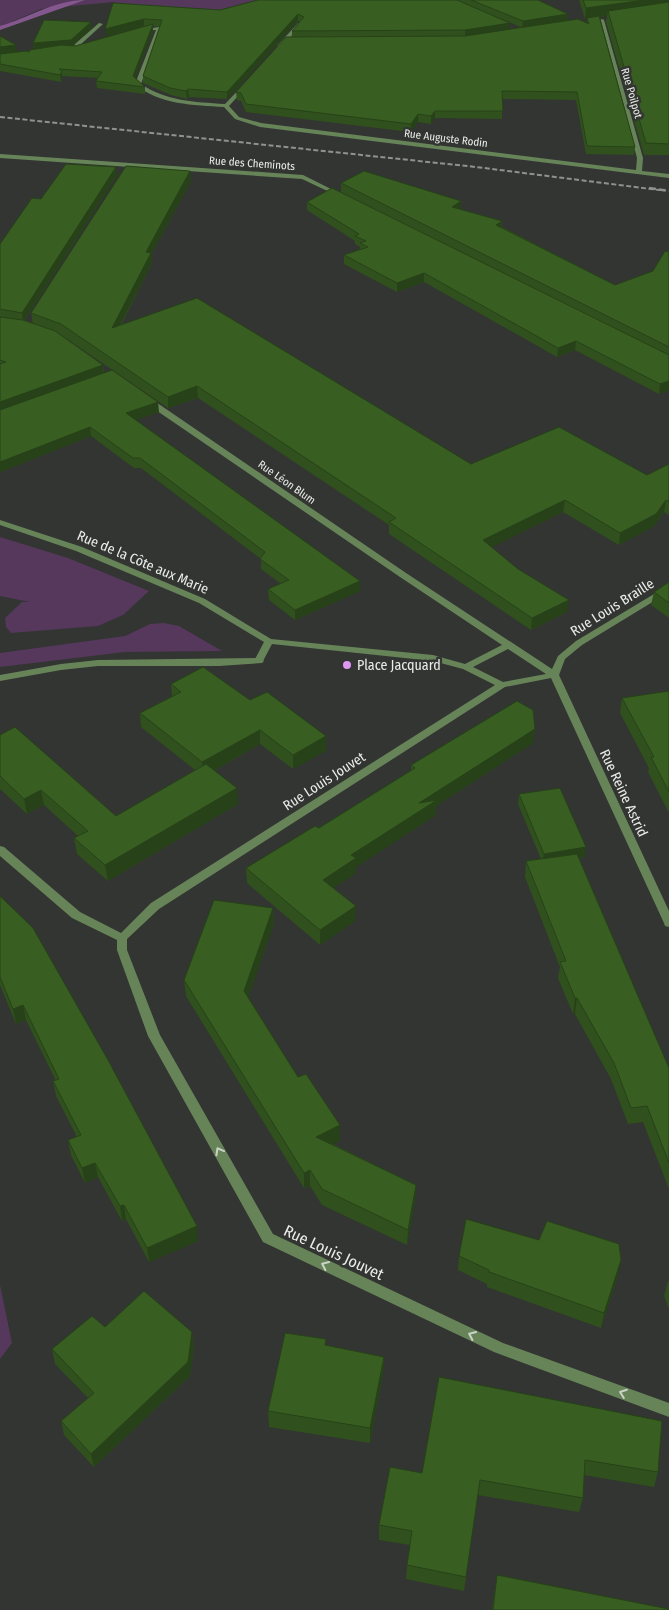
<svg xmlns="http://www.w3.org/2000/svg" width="669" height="1610" font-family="'Fira Sans Condensed',sans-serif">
  <rect width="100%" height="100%" fill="#323531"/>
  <g fill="#55385c">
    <polygon points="0,0 308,0 158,22 114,2 41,9 0,27"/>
    <polygon points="0,537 68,558 149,591 123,615 98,626 11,633 6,627 5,618 22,602 30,602 0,596"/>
    <polygon points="164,623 179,626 222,651 125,652 0,667 0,653 125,636 150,624"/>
    <polygon points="0,1285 12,1343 0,1359"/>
  </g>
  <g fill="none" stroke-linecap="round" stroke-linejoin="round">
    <path fill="#84578f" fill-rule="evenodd" d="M85,0L0,30V26C28,18 55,0 85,0Z"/>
    <polygon fill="#678459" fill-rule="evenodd" points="259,658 262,659 264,661 262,663 219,666 98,666 61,670 0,681 0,675 61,664 98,660"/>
    <g fill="#678459" fill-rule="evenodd">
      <path d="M602,19L604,20L643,158L642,171L669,174V178L260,127L235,119L224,107C194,105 159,105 135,84L156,30L141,31L139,30L159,27L161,28L141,84C166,101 194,102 225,104L246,82L248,83V85L229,106L239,117L261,123L636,170L637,158L600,20Z"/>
      <polygon points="99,23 103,24 79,46 77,51 73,51 75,44"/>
      <polygon points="298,23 302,24 281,48 277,48 277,46"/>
      <polygon points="0,154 303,175 343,195 338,196 302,179 0,158"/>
      <path d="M144,398H150L406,573L552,669L558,656L576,641L669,585V592L582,645L565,659L559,675L669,911V927L665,926L664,923L551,678L505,687L159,909L127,939V950L160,1035L273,1234L503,1343L669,1403V1417L494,1352L263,1242L148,1036L117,950V940L72,918L0,856V846L4,847L80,912L121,933L151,903L495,685L463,669L433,661L272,644L262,663H256L254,661L264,642L199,603L76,551L0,525V520L82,547L205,599L271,639L433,655L465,664L502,645L400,577L144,402ZM508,649L546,674L503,682L473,667Z"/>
    </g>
    <polyline stroke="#90928f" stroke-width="2" stroke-dasharray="5 2.5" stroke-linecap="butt" points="0,117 476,167 659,190"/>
    <polyline stroke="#90928f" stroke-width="2.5" stroke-dasharray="7 3" stroke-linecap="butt" points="649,188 669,191"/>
  </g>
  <g fill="#30511d" fill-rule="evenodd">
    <path d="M258,0H538L567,21L587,23V18L585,19L579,0H669V155H644L606,22L607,16L600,17L635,147L634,155L586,154L576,100L502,99V119L435,118L431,124L418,122L410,132L246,112L241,101L237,100L236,92L292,37V31L300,22L298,21L227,99L189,97L187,99L171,95L143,83V76L160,27L153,26V31L135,78L145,87V94L97,88L96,81L98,78L62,76L61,82L0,71V54L29,52L34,50L33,43L92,28L72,46H75L147,26H144L106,36L113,3L220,10ZM496,17L521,27L509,29Z"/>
    <polygon points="117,175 24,321 33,324 31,313 191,181 152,253 152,263 121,325 471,464 647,475 669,464 669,515 664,512 654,526 619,545 563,512 491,547 567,612 531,630 389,534 389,525 198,398 168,408 60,334 103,365 104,373 159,412 135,420 360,581 360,591 295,620 269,600 268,589 281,584 261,569 261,559 141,468 134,468 91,436 0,472 0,244 41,199"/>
    <polygon points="341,183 461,201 461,209 502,221 502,227 615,285 653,271 668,252 669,248 669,390 659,394 575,350 557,357 424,282 397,292 344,264 344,255 360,249 360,247 355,244 355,241 307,210 307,202 341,192"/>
    <polygon points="669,582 669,618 651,605 654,592"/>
    <polygon points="171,684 250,700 327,750 293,769 260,744 214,771 238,804 108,881 77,854 74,838 78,836 44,805 27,814 0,789 0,735 116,816 195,770 141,727 140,713 172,697"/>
    <polygon points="669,691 669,813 648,772 649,768 620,713 622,698"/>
    <polygon points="533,743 436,806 436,815 356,867 356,873 333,888 355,921 320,945 247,883 246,868 319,828 411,771 411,765"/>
    <polygon points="519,794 585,857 579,858 669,1068 669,1189 643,1122 628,1124 611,1079 575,1014 573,1014 558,978 560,967 525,877 526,861 541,859 518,804"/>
    <polygon points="0,896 198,1241 149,1262 126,1219 122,1221 98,1177 85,1183 71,1155 68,1140 77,1137 56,1096 53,1081 56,1081 26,1020 16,1024 0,985"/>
    <polygon points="273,908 274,924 248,997 298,1077 340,1141 333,1144 416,1185 415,1200 407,1245 322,1205 310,1186 304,1188 186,996 184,980"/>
    <polygon points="459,1256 618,1275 601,1328 487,1287 487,1284 458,1270"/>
    <polygon points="668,1281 669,1281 669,1309 664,1296"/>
    <polygon points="105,1327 192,1332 194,1347 190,1376 94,1467 64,1435 61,1421 88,1398 55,1364 52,1349"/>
    <polygon points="384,1357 383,1373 370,1443 269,1427 268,1411"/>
    <polygon points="439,1377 658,1472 654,1487 584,1475 583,1498 579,1512 478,1495 464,1591 406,1579 407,1565 410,1545 379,1540 379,1525 422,1473"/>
    <polygon points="497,1575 669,1610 492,1610"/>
  </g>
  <g fill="#274218">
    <polygon points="645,0 669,0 669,7 608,11 607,16 585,19 586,8"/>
    <polygon points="298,14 298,21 227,99 227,92"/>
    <polygon points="568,14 567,21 522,28 523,21"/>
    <polygon points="144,19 144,26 106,36 105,29"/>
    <polygon points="91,22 92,28 72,46 34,50 33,43"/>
    <polygon points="510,23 509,30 465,37 465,30"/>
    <polygon points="153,24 153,31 133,83 133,76"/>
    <polygon points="16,45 17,52 0,54 0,47"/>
    <polygon points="62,71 62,78 61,82 60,75"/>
    <polygon points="188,89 189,97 187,99 186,91"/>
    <polygon points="435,111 435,118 431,124 431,116"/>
    <polygon points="418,114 418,122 410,132 411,124"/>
    <polygon points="116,167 117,175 23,322 22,313"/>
    <polygon points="190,171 191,181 152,253 152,263 113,339 112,328 146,252"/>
    <polygon points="461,201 461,210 452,207"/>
    <polygon points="502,221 501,230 496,225"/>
    <polygon points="424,273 424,282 397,292 397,283"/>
    <polygon points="576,341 575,350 557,357 558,348"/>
    <polygon points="103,365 104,374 0,412 0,402"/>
    <polygon points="669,381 669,390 659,394 660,384"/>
    <polygon points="197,386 198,398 168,408 168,397"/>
    <polygon points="158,402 159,412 127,423 126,413"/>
    <polygon points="90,427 91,436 0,472 0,462"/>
    <polygon points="565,500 563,512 482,552 483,540"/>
    <polygon points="666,500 664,512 654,526 619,545 620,533"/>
    <polygon points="360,581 360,591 295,620 295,610"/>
    <polygon points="569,600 567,612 531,630 532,618"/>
    <polygon points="535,729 533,743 436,806 436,815 356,867 356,873 323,895 323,880 351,855 419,803"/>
    <polygon points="260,730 260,744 203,777 202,762"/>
    <polygon points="326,736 327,750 293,769 293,755"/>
    <polygon points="237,788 238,804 108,881 105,865"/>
    <polygon points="41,790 44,805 27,814 24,799"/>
    <polygon points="586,847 585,857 542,863 544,854"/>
    <polygon points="356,906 355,921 320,945 320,930"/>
    <polygon points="273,908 274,924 245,1007 244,991"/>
    <polygon points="575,998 577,998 575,1014 573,1014"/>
    <polygon points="23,1005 26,1020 16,1024 13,1009"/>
    <polygon points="340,1125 340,1141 316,1152 316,1137"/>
    <polygon points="95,1163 98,1177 85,1183 82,1168"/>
    <polygon points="310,1170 310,1186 304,1188 304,1173"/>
    <polygon points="416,1185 415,1200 407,1245 408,1230"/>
    <polygon points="124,1205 126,1219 122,1221 120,1206"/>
    <polygon points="197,1226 198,1241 149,1262 147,1248"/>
    <polygon points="621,1260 618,1275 601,1328 604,1313"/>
    <polygon points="192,1332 194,1347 190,1376 94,1467 91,1454"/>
    <polygon points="384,1357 383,1373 370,1443 370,1428"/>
  </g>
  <g fill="#385e22" stroke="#274218">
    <polygon points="258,0 457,0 510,23 465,30 292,31 304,17 298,14 227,92 188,89 186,91 170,88 143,76 162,20 144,19 105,29 113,3 220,10"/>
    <polygon points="471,0 538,0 568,14 523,21"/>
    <polygon points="583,0 645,0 586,8"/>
    <polygon points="669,2 669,144 646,143 608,11"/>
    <polygon points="599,16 635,147 587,146 577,92 502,91 503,111 435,111 431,116 418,114 411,124 246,104 241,93 236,92 286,37 465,36 578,19 589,24 587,18"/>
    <polygon points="44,20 91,22 71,40 33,43"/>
    <polygon points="153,24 133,76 145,87 96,81 102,72 59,69 62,71 60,75 0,64 0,54 26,51 29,52 30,50 61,45 75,46"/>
    <polygon points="0,36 16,45 0,47"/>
    <polygon points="66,164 116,167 22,313 0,309 0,244 32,198 41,199"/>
    <polygon points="126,166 190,171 146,252 151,253 112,328 197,298 471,464 559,427 647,475 669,464 669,502 666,500 656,514 620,533 565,500 483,540 518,569 569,600 532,618 389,522 396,518 197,386 168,397 61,324 31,313"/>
    <polygon points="364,171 461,201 452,207 502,221 496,225 615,285 653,271 665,251 669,252 669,347 341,183"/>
    <polygon points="332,188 669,355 669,381 660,384 576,341 558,348 424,273 397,283 344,255 368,247 360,243 366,241 355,236 359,234 307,202"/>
    <polygon points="0,317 23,320 55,331 103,365 0,402 0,364 6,362 0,360"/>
    <polygon points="112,370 158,402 126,413 360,581 295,610 268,589 289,580 260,559 265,552 140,458 133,458 90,427 0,462 0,410"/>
    <polygon points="669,582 669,603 654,592"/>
    <polygon points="203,667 250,700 267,692 326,736 293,755 260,730 202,762 140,713 181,692 171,684"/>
    <polygon points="669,691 669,792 651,757 654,757 622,698"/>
    <polygon points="517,701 533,710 535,729 419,803 437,800 351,855 356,858 323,880 356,906 320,930 246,868 315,826 319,828 415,768 411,765"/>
    <polygon points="15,727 116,816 206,764 237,788 105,865 74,838 88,831 41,790 24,799 0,776 0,735"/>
    <polygon points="560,788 586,847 544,854 519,794"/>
    <polygon points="577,854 669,1068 669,1163 647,1106 631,1108 614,1063 577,998 575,998 560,962 566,961 526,861"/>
    <polygon points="0,896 33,928 108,1060 197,1226 147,1248 124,1205 120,1206 95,1163 82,1168 68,1140 81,1135 53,1081 59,1079 23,1005 13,1009 0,977"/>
    <polygon points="214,900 273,908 244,991 298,1077 306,1074 340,1125 316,1137 416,1185 408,1230 322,1189 310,1170 304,1173 184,980"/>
    <polygon points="466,1219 539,1240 547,1221 619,1244 621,1260 604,1313 489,1272 489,1270 459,1256"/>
    <polygon points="144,1291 192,1332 188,1362 91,1454 61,1421 94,1393 52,1349 92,1316 105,1327"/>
    <polygon points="285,1333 326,1339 325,1345 384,1357 370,1428 268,1411"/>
    <polygon points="439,1377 662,1421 658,1472 585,1460 583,1498 480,1480 466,1577 407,1565 412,1531 379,1525 390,1467 422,1473"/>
    <polygon points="497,1575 669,1609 669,1610 493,1610"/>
  </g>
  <defs><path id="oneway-chevron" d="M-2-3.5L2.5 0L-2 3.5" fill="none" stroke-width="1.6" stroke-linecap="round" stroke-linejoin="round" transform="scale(1.25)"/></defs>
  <g stroke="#c9d2c5">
    <use href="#oneway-chevron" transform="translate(219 1151) rotate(-119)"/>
    <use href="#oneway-chevron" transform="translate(325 1265) rotate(-155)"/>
    <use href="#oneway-chevron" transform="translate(472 1335) rotate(-155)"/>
    <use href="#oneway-chevron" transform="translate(623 1393) rotate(-160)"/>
  </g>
  <circle fill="#df98f1" stroke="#323531" stroke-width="2" cx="347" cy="665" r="5"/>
  <g text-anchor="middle" stroke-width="5" stroke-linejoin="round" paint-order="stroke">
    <g font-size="11" fill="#eaece9" stroke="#323531">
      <text transform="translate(632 93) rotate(74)" y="4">Rue Poilpot</text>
      <text transform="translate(446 138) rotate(7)" y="4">Rue Auguste Rodin</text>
      <text transform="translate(252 163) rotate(4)" y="4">Rue des Cheminots</text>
      <text transform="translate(287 482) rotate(35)" y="4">Rue Léon Blum</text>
    </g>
    <g font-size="14" fill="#eaece9" stroke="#323531">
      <text transform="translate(143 562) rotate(23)" y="5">Rue de la Côte aux Marie</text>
      <text transform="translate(612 607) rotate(-32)" y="5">Rue Louis Braille</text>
      <text transform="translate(324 781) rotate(-33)" y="5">Rue Louis Jouvet</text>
      <text transform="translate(624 793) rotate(65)" y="5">Rue Reine Astrid</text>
    </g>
    <g font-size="14" fill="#eaece9" stroke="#323531" text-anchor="start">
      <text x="357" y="670">Place Jacquard</text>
    </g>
    <g font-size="16" fill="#eaece9" stroke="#323531">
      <text transform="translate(334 1252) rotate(25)" y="6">Rue Louis Jouvet</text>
    </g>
  </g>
</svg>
